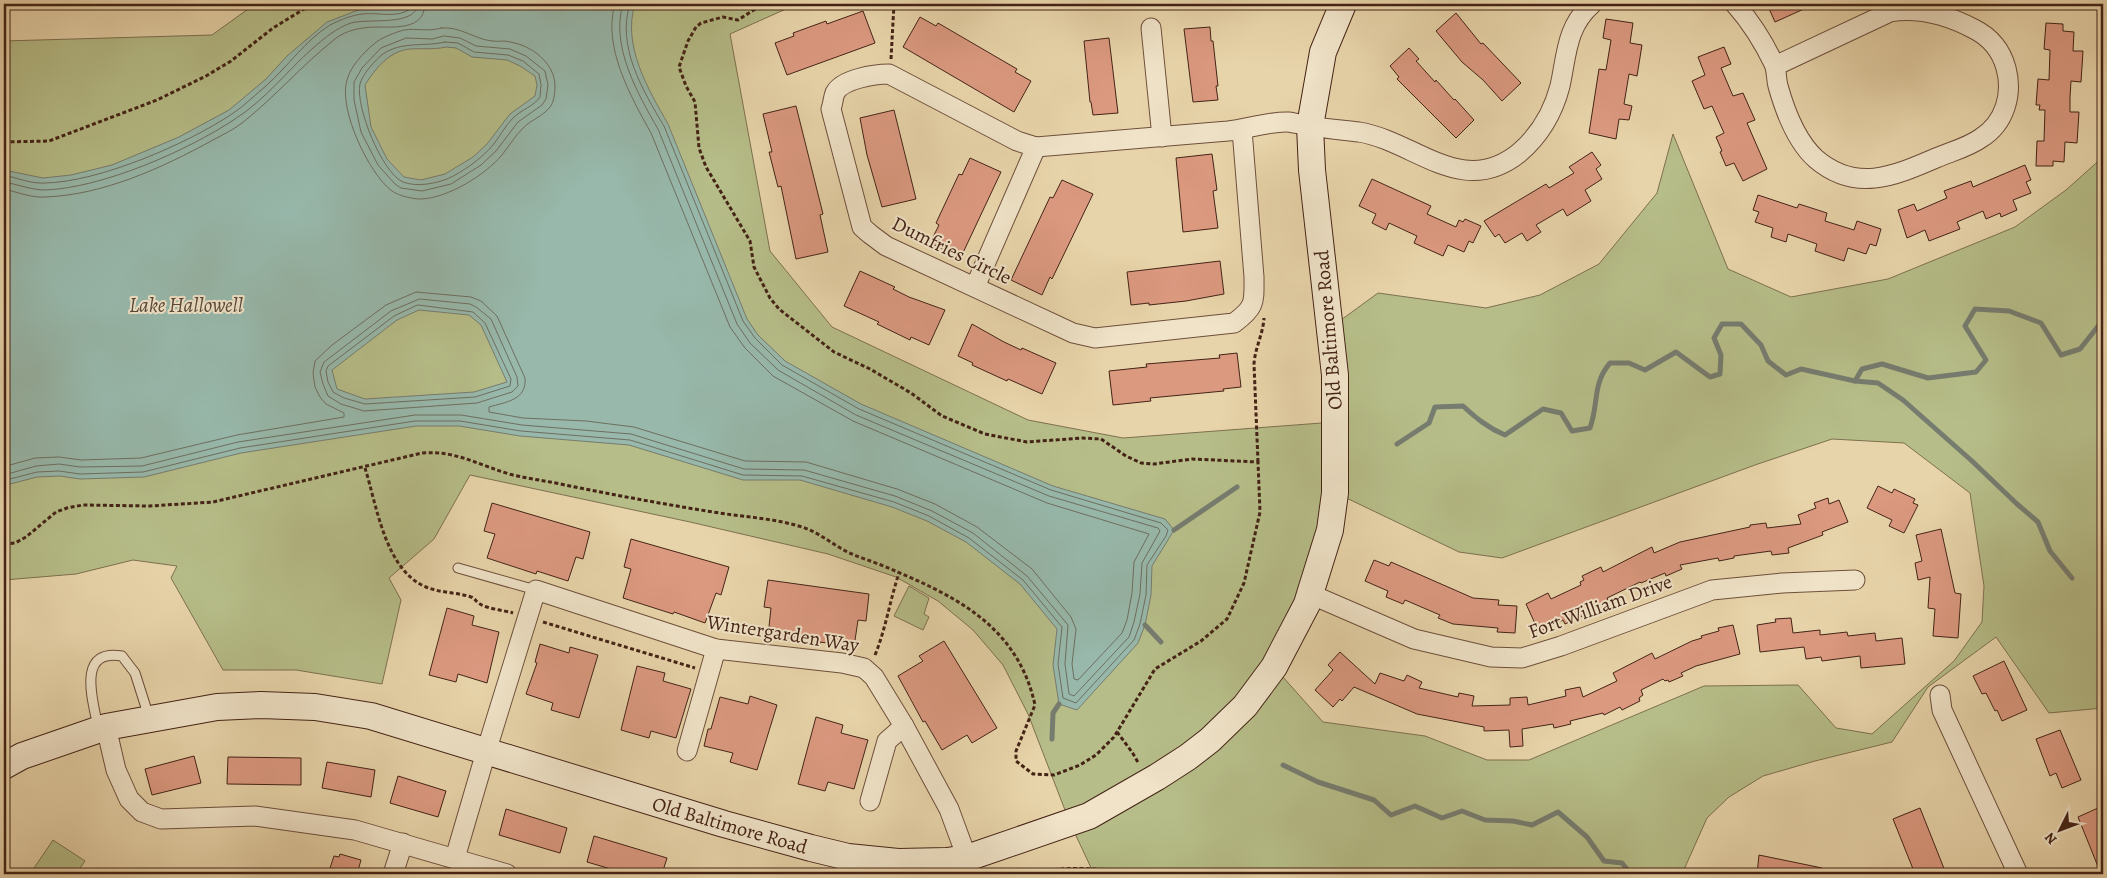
<svg xmlns="http://www.w3.org/2000/svg" width="2107" height="878" font-family="Alegreya,serif">
  <rect width="100%" height="100%" fill="#e8d4aa"/>
  <filter id="stains"><feTurbulence type="fractalNoise" baseFrequency=".004" numOctaves="4"/><feColorMatrix values="0 0 0 0 .2 0 0 0 0 .09 0 0 0 0 .02 0 0 0 .5 -.17"/></filter>
  <radialGradient id="worn" r=".72"><stop offset=".6" stop-color="#630" stop-opacity="0"/><stop offset="1" stop-color="#630" stop-opacity=".3"/></radialGradient>
  <g fill="#b6bd88" stroke="#7d704f" fill-rule="evenodd">
    <path d="M255,4H797L730,34L770,251L832,327L1028,420L1123,438L1335,422L1330,328L1378,293L1486,308L1540,295L1599,264L1657,193L1673,134L1728,269L1791,297L1888,279L2015,227L2066,190L2103,157V708L2049,713L1996,637L1928,687L1892,742L1815,761L1763,776L1729,797L1707,818L1682,874H1094L1070,823L1028,714L1003,665L973,630L938,601L896,577L828,554L690,522L470,475L434,539L389,578L401,600L382,684L296,670H223L171,578L177,566L133,560L76,574L4,580V41L212,35ZM1832,439L1904,443L1970,493L1984,586L1982,622L1954,661L1872,734L1836,728L1798,685L1704,686L1529,760H1487L1425,736L1323,722L1274,667L1336,493L1459,552L1502,558L1755,465Z"/>
    <polygon points="909,586 929,598 924,614 929,617 923,630 894,616"/>
    <polygon points="53,840 85,861 76,874 30,874"/>
  </g>
  <path fill="#97b8ab" stroke="#767c6f" fill-rule="evenodd" d="M418,4H635C622,45 648,89 668,124L747,319L758,335L785,361L861,404L1053,486L1165,519L1174,530L1152,566L1151,595L1145,625L1138,643L1077,710L1059,704L1053,665L1057,629L1020,584L966,542L927,521L892,507L800,480H743L629,445L520,436L459,426H416L241,453L144,477L80,479L60,476L37,477L10,484L4,483V170L43,178L71,175L112,165L179,137L229,110L266,79L287,56L327,22L361,9H393ZM446,47L456,48L472,57L507,60L520,66L535,76L537,85L535,96L510,114L487,144L473,157L445,174L421,180L404,177L387,159L371,127L365,85C375,69 389,51 410,49C422,48 433,50 446,47ZM419,310L469,315L481,325L507,382L474,392L365,399L337,389L332,370L397,320Z"/>
  <g fill="none" stroke-linecap="round" stroke-linejoin="round">
    <g stroke="#6e6e60" stroke-width="1">
      <path d="M441,28C460,26 474,39 492,41C498,42 504,40 510,42C531,45 555,63 555,86C555,93 554,102 550,107C543,116 531,120 523,128C515,136 509,146 502,155C485,175 448,198 421,199C413,199 399,196 392,191C369,174 338,109 347,80C350,67 364,52 374,44C380,38 396,32 404,30C416,28 429,32 441,28Z"/>
      <polygon points="444,36 460,38 476,46 510,49 526,56 545,71 548,85 546,99 542,105 518,122 496,151 481,165 451,184 422,191 401,188 395,184 378,165 361,132 354,100 354,82 362,68 381,48 406,38 432,39"/>
      <path d="M445,42L458,43L474,52L508,55L523,61L539,74L541,85L540,97C534,106 521,110 513,118C505,126 500,136 493,145C482,158 463,172 447,179C434,184 416,187 403,182C382,173 355,106 360,84C362,75 375,60 383,54C402,41 424,47 445,42Z"/>
      <path d="M4,175C17,178 32,184 45,183C99,182 187,144 232,114C244,106 255,95 267,85C287,67 307,39 330,25C340,20 352,15 363,14C377,12 399,19 411,8V4"/>
      <path d="M4,182C16,184 32,190 45,190C102,188 187,151 235,119C265,100 287,71 313,48C325,38 336,28 351,23C368,18 416,27 418,4"/>
      <path d="M4,189C17,192 32,198 45,197C103,195 162,168 213,140C222,135 233,130 242,123C275,97 302,65 335,39C342,33 354,29 363,28C383,24 424,36 425,4"/>
      <polygon points="420,299 470,304 476,307 491,319 517,377 518,386 512,392 477,403 364,411 341,404 328,396 323,384 320,372 324,362 391,311"/>
      <polygon points="418,305 473,312 485,323 511,379 510,386 475,397 365,404 344,398 333,392 328,382 326,371 328,366 394,316"/>
      <path d="M4,464L10,465L35,458L59,457L81,460L141,458L237,435L344,417V413L326,404L320,397L315,387L313,373L315,361L332,345L386,305L416,292L471,297L481,301L497,316L525,378C527,400 506,402 489,407V412L523,418L586,421L634,427L745,461L806,462L897,489L935,504L977,527L1032,569L1071,617L1076,629L1072,664L1074,679L1078,680L1122,633L1127,620L1132,593L1134,562L1149,534L1047,503L853,421L773,376L745,348L730,327L651,133C631,97 602,46 615,4"/>
      <path d="M4,472L11,473L36,466L59,464L80,467L142,466L238,442L415,415H461L522,425L631,434L744,469L804,470L895,496L932,511L973,533L1027,576L1068,625L1065,664L1069,694L1074,696L1129,637L1134,622L1140,594L1142,563L1160,531L1158,528L1049,496L856,415L778,370L750,343L737,324L658,129C638,94 610,46 623,4"/>
      <path d="M4,478L10,479L37,472L59,471L80,474L143,472L240,448L415,421H460L521,431L630,440L743,475L802,476L894,502L929,516L969,538L1023,580L1062,627L1058,664L1063,698L1076,703L1134,640L1140,624L1146,595L1147,565L1166,536L1168,530L1161,523L1051,490L859,409L782,365L755,338L743,321L664,126C643,91 616,46 630,4"/>
    </g>
    <g stroke="#767c6f" stroke-width="5">
      <polyline points="1855,381 1878,383 1903,400 1972,461 2017,504 2038,522 2050,551 2072,578"/>
      <path d="M1397,444L1429,423L1435,407L1463,406C1476,418 1488,428 1505,435L1543,409L1561,413L1572,431L1590,428C1599,403 1592,384 1610,363H1629L1645,370L1676,352L1710,377L1720,374L1721,355L1714,338L1722,324H1741L1761,345L1768,361L1786,375L1801,369L1855,381L1862,369L1882,364L1928,378L1976,372L1986,360L1965,326L1975,309L2009,311L2041,323L2061,355L2080,349L2103,320"/>
      <polyline points="1174,530 1237,487"/>
      <polyline points="1145,625 1161,642"/>
      <polyline points="1052,739 1053,713 1059,704"/>
      <polyline points="1283,765 1318,782 1374,800 1391,815 1415,806 1442,818 1462,811 1485,820 1513,821 1532,825 1558,812 1587,837 1604,861 1622,863 1631,874"/>
    </g>
  </g>
  <g fill="#db9980" stroke="#442316">
    <polygon points="1767,4 1815,4 1775,22"/>
    <polygon points="863,11 875,43 787,75 775,43 794,36 793,33 826,21 827,24"/>
    <polygon points="1456,13 1481,44 1483,43 1521,83 1502,101 1483,80 1462,62 1436,31"/>
    <polygon points="920,17 936,26 938,23 1017,69 1015,72 1031,81 1014,112 903,47"/>
    <polygon points="1606,19 1633,23 1630,43 1642,45 1637,76 1629,74 1624,104 1632,106 1629,120 1619,119 1616,139 1589,133 1599,69 1606,70 1611,40 1603,38"/>
    <polygon points="2046,23 2063,24 2063,31 2074,32 2073,51 2083,51 2081,82 2071,81 2070,97 2070,112 2079,112 2077,143 2065,142 2064,162 2053,161 2053,166 2036,166 2037,141 2044,141 2045,110 2039,110 2040,105 2036,105 2038,79 2049,80 2050,50 2044,49"/>
    <polygon points="1210,27 1211,41 1213,41 1218,86 1216,86 1218,100 1193,102 1184,29"/>
    <polygon points="1109,38 1118,113 1093,115 1091,102 1090,102 1084,41"/>
    <polygon points="1724,47 1731,64 1721,68 1733,96 1743,93 1755,120 1747,123 1767,169 1743,181 1734,163 1726,166 1720,152 1722,151 1716,137 1724,133 1712,106 1704,109 1692,81 1705,75 1698,57"/>
    <polygon points="1409,48 1419,59 1416,61 1435,82 1436,80 1454,100 1455,99 1474,120 1456,138 1397,79 1399,77 1390,66"/>
    <polygon points="796,106 823,214 820,215 828,252 796,259 781,186 778,187 769,152 772,152 763,114"/>
    <polygon points="894,110 916,199 882,207 867,155 860,118"/>
    <polygon points="1592,152 1601,165 1596,169 1602,179 1585,190 1591,201 1567,216 1563,209 1536,225 1541,232 1527,241 1522,233 1505,243 1499,234 1495,237 1484,221 1546,184 1549,188 1574,173 1569,167"/>
    <polygon points="1212,154 1217,190 1213,191 1218,228 1183,232 1176,158"/>
    <polygon points="970,158 1001,172 961,257 930,243 939,225 936,223 959,174 962,175"/>
    <polygon points="2025,165 2031,180 2026,182 2031,193 2013,200 2017,210 2001,217 2000,213 1986,219 1983,211 1957,222 1960,229 1929,241 1925,230 1907,238 1898,210 1914,204 1917,211 1947,198 1944,191 1971,181 1973,187"/>
    <polygon points="1372,179 1431,206 1427,214 1456,227 1459,220 1463,222 1465,219 1481,226 1473,243 1469,241 1464,252 1448,245 1443,256 1414,243 1417,236 1404,230 1389,223 1386,230 1372,223 1376,214 1359,206"/>
    <polygon points="1062,180 1093,194 1052,279 1050,277 1042,295 1011,280 1050,197 1053,198"/>
    <polygon points="1758,195 1797,208 1799,204 1827,213 1825,221 1854,230 1857,221 1881,229 1876,246 1870,244 1866,254 1848,248 1844,261 1815,251 1817,244 1788,234 1786,242 1771,237 1773,228 1755,222 1759,212 1753,210"/>
    <polygon points="1220,261 1224,294 1186,301 1149,305 1149,303 1131,305 1127,272"/>
    <polygon points="860,271 895,287 893,289 909,297 945,310 929,345 911,337 910,340 877,324 879,322 844,306"/>
    <polygon points="972,324 1004,342 1021,350 1022,348 1056,363 1042,394 1008,379 1007,381 972,365 973,363 958,356"/>
    <polygon points="1237,353 1241,387 1223,389 1224,391 1150,398 1151,401 1113,405 1109,371 1147,367 1146,364 1220,358 1219,355"/>
    <polygon points="1878,486 1892,493 1894,489 1915,499 1913,503 1918,505 1904,533 1889,526 1892,520 1867,508"/>
    <polygon points="1828,498 1829,504 1839,500 1848,522 1822,532 1823,535 1788,548 1789,553 1772,555 1771,551 1734,556 1734,558 1719,561 1718,558 1680,565 1682,569 1666,576 1665,573 1641,583 1640,582 1607,598 1609,603 1580,617 1565,624 1563,620 1539,632 1526,604 1548,593 1551,599 1581,585 1580,582 1584,580 1582,576 1601,567 1603,572 1652,547 1654,553 1680,542 1750,527 1750,525 1766,523 1767,528 1801,524 1798,515 1816,508 1814,503"/>
    <polygon points="492,503 590,532 583,559 576,557 568,581 537,571 536,574 487,558 495,534 484,531"/>
    <polygon points="1941,529 1955,593 1961,594 1958,638 1933,636 1935,609 1928,608 1930,577 1918,580 1915,563 1922,561 1916,535"/>
    <polygon points="631,539 729,567 721,595 716,593 705,623 674,612 673,614 623,598 631,569 624,567"/>
    <polygon points="1374,560 1389,566 1391,562 1473,598 1499,600 1498,605 1517,606 1515,633 1497,632 1498,628 1453,624 1438,618 1440,615 1405,600 1403,604 1386,597 1388,591 1365,581"/>
    <polygon points="768,580 869,594 866,621 858,620 854,647 820,642 820,644 768,636 771,608 764,607"/>
    <polygon points="447,608 474,616 472,625 499,632 487,683 458,674 456,682 429,675"/>
    <polygon points="1791,618 1793,633 1820,630 1820,635 1847,632 1848,636 1875,633 1876,641 1902,638 1905,664 1861,668 1860,656 1822,661 1821,657 1806,659 1804,647 1760,652 1757,625 1776,622 1775,619"/>
    <polygon points="1733,625 1740,654 1696,666 1681,673 1683,676 1669,682 1668,680 1665,681 1663,679 1641,690 1643,695 1639,698 1640,701 1622,710 1620,707 1604,715 1603,713 1570,721 1571,724 1554,728 1553,724 1522,729 1523,746 1510,747 1509,730 1484,731 1484,727 1417,714 1354,687 1342,701 1340,699 1333,707 1315,690 1333,670 1328,665 1340,652 1375,684 1380,673 1404,681 1407,675 1422,682 1419,688 1458,697 1459,693 1474,696 1472,706 1510,705 1510,698 1527,697 1528,705 1566,696 1565,690 1580,687 1583,697 1617,681 1613,673 1652,653 1655,659 1692,641 1702,638 1701,636 1719,631 1718,628"/>
    <polygon points="944,641 997,728 972,743 967,735 942,750 925,721 923,722 898,676 923,661 919,656"/>
    <polygon points="540,644 569,653 570,647 598,655 579,718 551,710 553,703 526,694 537,663 535,662"/>
    <polygon points="2004,661 2027,710 2002,721 1997,710 1995,711 1986,693 1982,694 1973,676"/>
    <polygon points="637,666 665,673 663,681 691,689 676,738 651,731 649,738 621,730"/>
    <polygon points="750,696 777,705 757,770 730,762 733,753 704,746 708,729 711,729 720,697 748,704"/>
    <polygon points="816,717 843,725 841,733 868,740 854,789 828,782 825,791 798,784"/>
    <polygon points="2060,730 2081,780 2062,788 2056,773 2050,776 2036,739"/>
    <polygon points="194,756 201,783 152,795 145,769"/>
    <polygon points="228,757 301,758 301,785 227,784"/>
    <polygon points="327,762 375,770 371,797 322,788"/>
    <polygon points="398,776 446,791 438,817 390,803"/>
    <polygon points="1920,808 1945,871 1936,874 1915,874 1893,819"/>
    <polygon points="2098,808 2103,821 2103,874 2101,874 2078,817"/>
    <polygon points="506,809 567,828 560,853 499,835"/>
    <polygon points="594,836 667,858 662,874 628,874 587,862"/>
    <polygon points="340,854 361,860 357,874 328,874 334,856 339,857"/>
    <polygon points="1759,855 1822,868 1822,874 1757,874"/>
  </g>
  <g fill="none" stroke-linecap="round" stroke-linejoin="round">
    <g stroke="#6d4f3b" stroke-width="11">
      <g id="lane">
        <polyline points="458,568 536,590"/>
        <path d="M98,727C93,701 76,648 122,656L135,673L149,717"/>
      </g>
    </g>
    <g stroke="#6d4f3b" stroke-width="21">
      <g id="street">
        <path d="M1735,4C1750,21 1764,43 1774,64C1777,71 1776,79 1778,86C1785,111 1797,142 1816,159C1856,193 1894,176 1936,158C1950,152 1969,147 1981,138C2005,123 2013,94 2006,68C2001,50 1990,37 1974,29C1947,15 1920,7 1890,12L1775,66"/>
        <polyline points="1151,28 1162,137"/>
        <path d="M1242,130L1254,277C1254,302 1256,307 1234,323L1095,338L1073,333L886,246L870,234L862,227L831,109C833,104 833,98 835,93C842,79 875,74 889,74L1017,141L1036,147C1100,142 1164,136 1228,131C1246,129 1272,121 1288,122C1296,123 1303,125 1311,126C1327,129 1343,130 1359,132C1415,141 1462,199 1519,153C1540,135 1553,113 1560,86C1567,54 1566,27 1592,4"/>
        <polyline points="975,287 1036,147"/>
        <polyline points="1310,594 1414,639 1491,657 1522,658 1561,646 1712,590 1782,583 1855,580"/>
        <polyline points="1940,695 1942,710 2018,874"/>
        <polyline points="106,727 116,770 129,799 142,812 161,819 255,816 355,830 507,874"/>
        <polyline points="687,751 716,649"/>
        <polyline points="870,801 887,741 904,726"/>
        <polyline points="455,858 486,752 536,590 716,649 842,663 864,668 874,677 904,726 949,809 967,858"/>
        <polyline points="393,874 403,843"/>
      </g>
    </g>
    <g stroke="#442316" stroke-width="28">
      <polyline id="secondary" points="4,766 22,756 106,727 217,707 261,705 315,707 371,716 724,824 811,848 848,857 898,862 947,861 967,858 1089,816 1157,777 1188,757 1210,740 1245,706 1274,667 1307,604 1310,594 1330,530 1335,493 1335,375 1312,170 1310,126 1323,52 1343,4"/>
    </g>
    <g stroke="#442316" stroke-width="3" stroke-dasharray="4 2.5" stroke-linecap="butt">
      <polyline points="891,59 894,4"/>
      <polyline points="4,142 49,141 157,100 206,76 231,61 273,28 304,9 319,4"/>
      <path d="M1258,462L1254,364C1255,348 1263,334 1264,318"/>
      <path d="M365,468C377,506 385,570 426,587C440,593 456,592 471,597C475,598 476,602 480,604C488,609 503,610 513,613"/>
      <path d="M4,544L15,543L26,537L56,512L67,508L83,505L150,506L213,502L422,453C456,450 480,466 513,475C530,479 547,481 565,485C614,495 663,504 713,512C743,517 773,518 802,527C821,533 835,547 852,554C861,558 871,561 881,565C951,594 1017,623 1035,705L1016,751V761L1033,774L1054,775L1080,765L1096,755L1114,737L1155,669L1201,641L1227,619L1244,583L1260,512L1258,462L1192,459L1154,464L1141,463L1126,456L1101,439L1082,438L1027,442L985,434L942,416L911,393L870,369L834,352L779,309L770,298L754,267L750,241L706,167L699,148L695,102L686,86L679,67L688,41L696,27L701,23L723,17L738,20L763,4"/>
      <polyline points="543,622 695,668"/>
      <path d="M875,655C886,628 890,600 899,573"/>
      <polyline points="1117,732 1132,752 1139,764"/>
      <path d="M1028,874C1061,867 1079,868 1112,870L1116,874"/>
    </g>
    <use href="#lane" stroke="#f0e3c8" stroke-width="9"/>
    <use href="#street" stroke="#f0e3c8" stroke-width="19"/>
    <use href="#secondary" stroke="#f0e3c8" stroke-width="26"/>
  </g>
  <g text-anchor="middle" stroke-width="4" stroke-linejoin="round" paint-order="stroke">
    <g font-size="20" fill="#442316" stroke="#f0e3c8">
      <text transform="translate(952 250) rotate(26)" y="7">Dumfries Circle</text>
      <text transform="translate(1328 330) rotate(-95)" y="7">Old Baltimore Road</text>
      <text transform="translate(1600 606) rotate(-20)" y="7">Fort William Drive</text>
      <text transform="translate(783 633) rotate(9)" y="7">Wintergarden Way</text>
      <text transform="translate(730 825) rotate(16)" y="7">Old Baltimore Road</text>
    </g>
    <g font-size="21" font-style="italic" fill="#59483b" stroke="#f0e3c8">
      <text x="186" y="312">Lake Hallowell</text>
    </g>
  </g>
  <rect width="2107" height="878" fill="none" stroke="#e8d4aa" stroke-width="20"/>
  <rect x="5" y="5" width="2097" height="868" fill="none" stroke="#442316" stroke-width="2.5"/>
  <rect x="10" y="10" width="2087" height="858" fill="none" stroke="#442316"/>
  <g transform="translate(2060 830) rotate(228)" stroke="#f0e3c8" stroke-width="4" paint-order="stroke">
  <path d="M0-4L9 19L0 12L-9 19Z" fill="#442316"/>
  <text y="-8" font-size="14" font-weight="bold" text-anchor="middle" fill="#442316">N</text>
  </g>
  <rect width="100%" height="100%" filter="url(#stains)"/>
  <rect width="100%" height="100%" fill="url(#worn)"/>
</svg>
